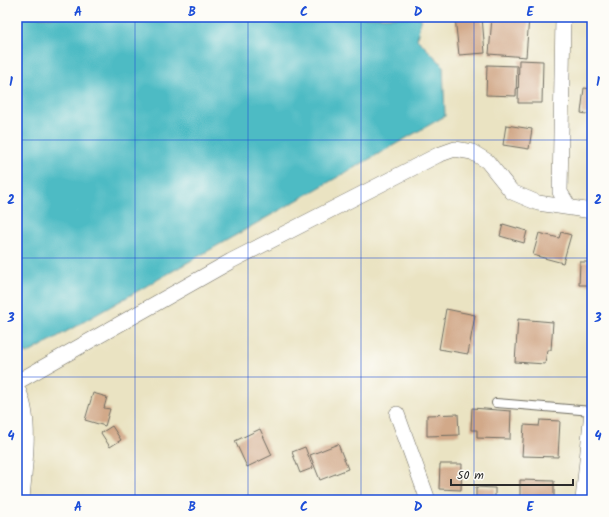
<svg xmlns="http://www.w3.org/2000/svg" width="609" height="517" font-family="Kalam,sans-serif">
  <rect width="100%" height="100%" fill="#fdfcf7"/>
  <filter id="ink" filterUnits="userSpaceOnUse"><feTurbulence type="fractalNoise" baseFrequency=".025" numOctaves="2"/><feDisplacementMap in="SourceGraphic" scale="8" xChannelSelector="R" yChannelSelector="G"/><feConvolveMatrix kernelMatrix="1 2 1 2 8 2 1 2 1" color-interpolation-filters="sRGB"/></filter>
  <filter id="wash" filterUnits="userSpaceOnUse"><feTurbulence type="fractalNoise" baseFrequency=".012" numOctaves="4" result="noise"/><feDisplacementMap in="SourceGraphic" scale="16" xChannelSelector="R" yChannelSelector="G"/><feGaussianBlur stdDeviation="0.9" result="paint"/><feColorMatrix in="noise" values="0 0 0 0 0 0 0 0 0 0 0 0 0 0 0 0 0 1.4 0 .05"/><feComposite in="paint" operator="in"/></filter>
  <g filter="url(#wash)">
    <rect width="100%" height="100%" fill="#eae3c2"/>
    <polygon fill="#4dbbc4" stroke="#3c7378" points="17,17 421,17 417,39 443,65 445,116 27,354 17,345"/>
    <g id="blocks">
      <g fill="#d2a989">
        <polygon points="455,17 482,17 485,53 459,55"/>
        <polygon points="492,17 529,17 526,57 489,54"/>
        <polygon points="519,60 543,61 542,103 518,103"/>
        <polygon points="487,65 517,66 516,96 486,95"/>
        <polygon points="584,88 592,89 592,115 581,113"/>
        <polygon points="506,125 532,129 529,149 503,145"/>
        <polygon points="503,224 527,231 524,243 500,236"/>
        <polygon points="561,232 571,235 563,263 533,255 539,233 559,238"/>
        <polygon points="580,262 592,262 592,285 579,285"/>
        <polygon points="446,309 475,315 468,354 439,349"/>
        <polygon points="518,319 553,322 551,350 547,350 545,364 515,362"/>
        <polygon points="93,393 107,397 104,408 110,409 105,426 85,420"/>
        <polygon points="472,408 511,411 510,439 477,438 477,430 471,430"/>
        <polygon points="458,414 459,435 427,436 427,415"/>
        <polygon points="540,420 560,421 558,457 522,456 524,425 539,426"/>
        <polygon points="112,426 121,440 110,447 101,433"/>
        <polygon points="260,429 272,455 247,467 235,441"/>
        <polygon points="338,444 348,469 320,480 310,455"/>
        <polygon points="305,447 313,468 300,473 292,452"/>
        <polygon points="440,464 462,464 461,490 439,489"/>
        <polygon points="520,480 554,481 554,500 520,500"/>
        <polygon points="476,487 495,488 495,500 476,500"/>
      </g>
    </g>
  </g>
  <g filter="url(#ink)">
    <use href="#blocks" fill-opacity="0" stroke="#6e6b60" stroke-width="1"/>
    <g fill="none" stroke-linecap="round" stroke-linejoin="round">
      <g stroke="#6e6b60" stroke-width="10">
        <polyline id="lane" points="496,403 592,411"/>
      </g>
      <g stroke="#6e6b60" stroke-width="16">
        <g id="street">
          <polyline points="563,17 560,192 569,207"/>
          <polyline points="17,382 231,261 438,155 455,149 472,152 487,161 512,192 538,203 592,211"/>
          <path d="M17,388C33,417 24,467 22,500"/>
          <polyline points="397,414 428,500"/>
          <polyline points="583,500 592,411"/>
        </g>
      </g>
      <use href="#lane" stroke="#fff" stroke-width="8"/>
      <use href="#street" stroke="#fff" stroke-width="15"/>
    </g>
  </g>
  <path fill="none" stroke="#1d4ed8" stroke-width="1" stroke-opacity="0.55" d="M135,17V500M248,17V500M361,17V500M474,17V500M17,140H592M17,258H592M17,377H592"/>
  <rect width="609" height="517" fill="none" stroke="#fdfcf7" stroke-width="44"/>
  <path d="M451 479v6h122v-6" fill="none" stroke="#2b2b2b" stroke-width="2"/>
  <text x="457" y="479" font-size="12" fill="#2b2b2b" stroke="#fdfcf7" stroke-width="3" paint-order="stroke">50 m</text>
  <rect x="22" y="22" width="565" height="473" fill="none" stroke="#1d4ed8" stroke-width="1.5"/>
  <g font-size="13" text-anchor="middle" font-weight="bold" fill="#1d4ed8">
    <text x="78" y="16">A</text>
    <text x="192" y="16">B</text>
    <text x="304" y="16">C</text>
    <text x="418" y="16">D</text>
    <text x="530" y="16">E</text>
    <text x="11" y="86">1</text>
    <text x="598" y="86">1</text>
    <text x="11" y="204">2</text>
    <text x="598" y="204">2</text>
    <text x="11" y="322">3</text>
    <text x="598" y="322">3</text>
    <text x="11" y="440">4</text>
    <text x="598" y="440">4</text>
    <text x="78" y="511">A</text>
    <text x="192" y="511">B</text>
    <text x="304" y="511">C</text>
    <text x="418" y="511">D</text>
    <text x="530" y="511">E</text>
  </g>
</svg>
